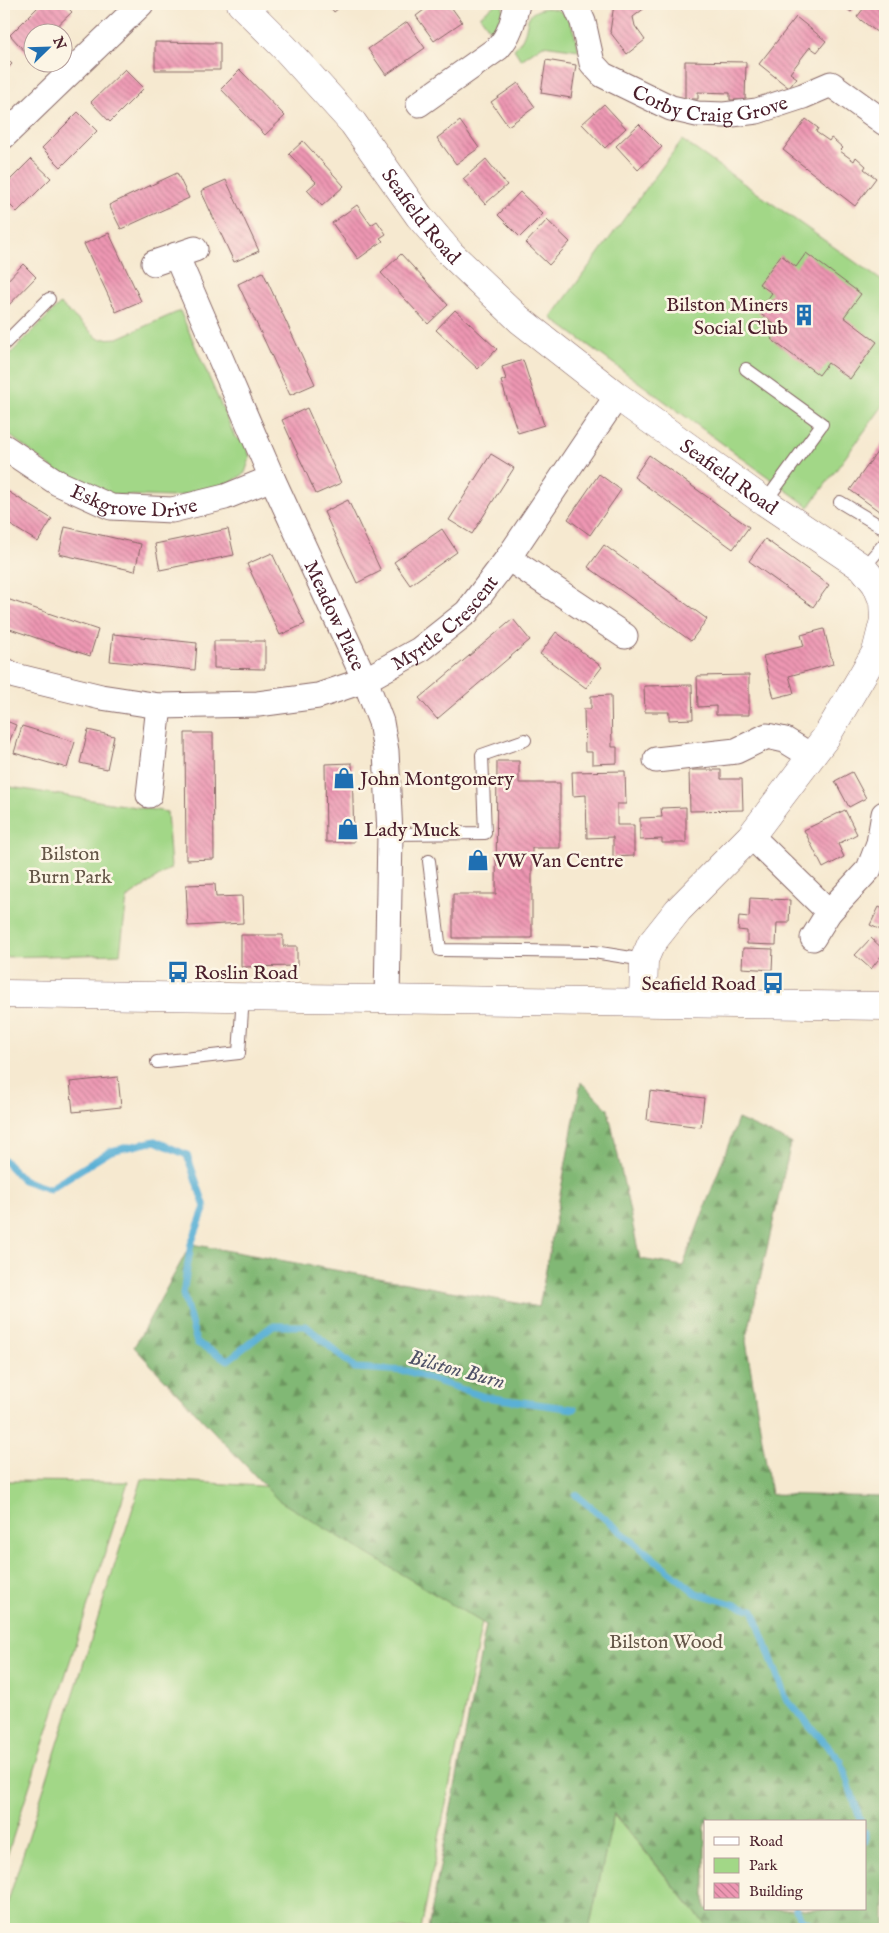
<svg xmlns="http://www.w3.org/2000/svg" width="889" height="1933" font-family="'IM FELL English',serif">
  <defs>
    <pattern id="forest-firs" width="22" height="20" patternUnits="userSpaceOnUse" patternTransform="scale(1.25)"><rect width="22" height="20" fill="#81b874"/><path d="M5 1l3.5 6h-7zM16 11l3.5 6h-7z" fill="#6c955f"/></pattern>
    <pattern id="building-back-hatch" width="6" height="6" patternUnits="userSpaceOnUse" patternTransform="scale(1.25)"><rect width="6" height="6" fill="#ee97b3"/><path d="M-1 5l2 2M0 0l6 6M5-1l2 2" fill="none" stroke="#c37b92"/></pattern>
  </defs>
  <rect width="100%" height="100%" fill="#fcf5e5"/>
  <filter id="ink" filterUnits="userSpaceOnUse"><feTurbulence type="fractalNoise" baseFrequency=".02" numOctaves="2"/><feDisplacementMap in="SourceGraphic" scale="10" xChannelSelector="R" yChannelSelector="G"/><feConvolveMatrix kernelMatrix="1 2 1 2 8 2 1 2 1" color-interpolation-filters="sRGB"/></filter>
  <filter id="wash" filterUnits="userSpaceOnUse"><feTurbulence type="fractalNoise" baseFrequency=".0096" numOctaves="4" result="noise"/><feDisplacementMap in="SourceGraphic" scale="20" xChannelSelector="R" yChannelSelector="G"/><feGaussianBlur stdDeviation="1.12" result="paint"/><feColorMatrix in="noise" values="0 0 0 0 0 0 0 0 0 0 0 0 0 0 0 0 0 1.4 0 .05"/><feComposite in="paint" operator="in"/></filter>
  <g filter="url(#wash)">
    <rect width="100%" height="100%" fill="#f6e9d0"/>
    <g fill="#a2d787" stroke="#767b59">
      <path d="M496,4H502C506,17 501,24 493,34L480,16Z"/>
      <path d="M545,8C572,8 572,29 579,50L543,45L521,60L514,49C517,46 520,43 522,39C531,23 521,14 545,8Z"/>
      <polygon points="682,140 885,283 885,403 809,507 551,318"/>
      <polygon points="60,304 99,339 118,338 180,311 235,437 246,443 250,458 245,473 226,486 172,497 115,495 60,474 4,431 4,360"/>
      <polygon points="4,786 167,812 171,868 127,898 120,954 4,957"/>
      <polygon points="142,1479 277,1487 483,1617 421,1929 4,1929 4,1914"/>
      <polygon points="4,1481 128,1482 4,1865"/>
      <polygon points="613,1813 709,1929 589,1929"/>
    </g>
    <path fill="url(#forest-firs)" stroke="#666c50" fill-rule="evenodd" d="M581,1082L608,1109L640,1259L683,1266L738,1119L791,1143L746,1341L771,1494L885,1497V1929H709L614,1813L589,1929H428L486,1625L278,1500L134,1347L191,1244L539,1307ZM705,1822H865V1909H705Z"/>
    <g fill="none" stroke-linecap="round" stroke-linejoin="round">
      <g stroke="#5ab0d6" stroke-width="7">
        <polyline points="4,1160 23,1180 49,1189 111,1151 155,1141 187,1155 205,1207 191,1244 183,1294 197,1343 228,1360 272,1326 306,1326 355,1368 407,1371 485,1397 574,1409"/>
        <polyline points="576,1495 696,1593 753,1610 786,1699 841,1761 861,1822"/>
        <polyline points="865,1833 865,1841"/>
        <polyline points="796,1909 801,1919 822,1929"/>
      </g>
    </g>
    <g id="blocks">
      <g fill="url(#building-back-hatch)">
        <polygon points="41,4 64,4 72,12 51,32 32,32 32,51 28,55 10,35"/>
        <polygon points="328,4 344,4 334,12"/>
        <polygon points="432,4 449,4 462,22 434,41 416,16"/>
        <polygon points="614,4 650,4 633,17 635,26 645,40 627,54 610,32"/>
        <polygon points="840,4 857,4 851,12"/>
        <polygon points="867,4 885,4 885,23 878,33 857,17"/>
        <polygon points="796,17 826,41 817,52 810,47 790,73 797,78 789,88 759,64"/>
        <polygon points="407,22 425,48 386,75 368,49"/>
        <polygon points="155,42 220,43 220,70 155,70"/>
        <polygon points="4,56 12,64 4,72"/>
        <polygon points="546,60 576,65 571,98 541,93"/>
        <polygon points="685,61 746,62 745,100 730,100 730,93 698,92 698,99 685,99"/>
        <polygon points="125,69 144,88 110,122 91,102"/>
        <polygon points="240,70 285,116 265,135 221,89"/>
        <polygon points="518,83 535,107 508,126 491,102"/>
        <polygon points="604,104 626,128 605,148 582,124"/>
        <polygon points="78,112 97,131 61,167 42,148"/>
        <polygon points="806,119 818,128 816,132 829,141 831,138 834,140 843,148 840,151 854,161 856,157 866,166 864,169 876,178 855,206 783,150"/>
        <polygon points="460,121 479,148 456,164 437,138"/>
        <polygon points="639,124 662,147 638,170 616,146"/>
        <polygon points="303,141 344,186 322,206 307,190 316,182 289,154"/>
        <polygon points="31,159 51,178 17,212 4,199 4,186"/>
        <polygon points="486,159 507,185 485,204 463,179"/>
        <polygon points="177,173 189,198 121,229 109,205"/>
        <polygon points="226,180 259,251 234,262 201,191"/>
        <polygon points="520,192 543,214 520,237 498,215"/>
        <polygon points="357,205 371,225 377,221 386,234 380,238 383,241 358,259 332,223"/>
        <polygon points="547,220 570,242 549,265 526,243"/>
        <polygon points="109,233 141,301 116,312 84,244"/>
        <polygon points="806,253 861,294 844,317 877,342 850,379 828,363 819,375 771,339 779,328 758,312 772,293 759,284 781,255 796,267"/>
        <polygon points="401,254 448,305 428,324 381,273"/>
        <polygon points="23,264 36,277 4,310 4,284"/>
        <polygon points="263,272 315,384 290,395 238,284"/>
        <polygon points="455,310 497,349 478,369 436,330"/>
        <polygon points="523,360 544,425 518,433 501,381 506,379 502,367"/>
        <polygon points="307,408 341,483 316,494 282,420"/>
        <polygon points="885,441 885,510 883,514 850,490"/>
        <polygon points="491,454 514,468 472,534 449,520"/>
        <polygon points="649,455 749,527 733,549 634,477"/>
        <polygon points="599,474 621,490 590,535 568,519"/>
        <polygon points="4,489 52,519 38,542 4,521"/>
        <polygon points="348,500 381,571 357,583 324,512"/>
        <polygon points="65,527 141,544 135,571 59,554"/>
        <polygon points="228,529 234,555 160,570 155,544"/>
        <polygon points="442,529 457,552 410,585 394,562"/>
        <polygon points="765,539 829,585 813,607 749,561"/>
        <polygon points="604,545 707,619 691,641 588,567"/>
        <polygon points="272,553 305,624 280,635 247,564"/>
        <polygon points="4,598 98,630 90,656 4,627"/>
        <polygon points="513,619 530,640 437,719 419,698"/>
        <polygon points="824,629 833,664 789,676 794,693 774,698 763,656 804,646 801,635"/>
        <polygon points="556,632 602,667 586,688 540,654"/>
        <polygon points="113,634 197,643 195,670 110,661"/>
        <polygon points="214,641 265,641 265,669 214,668"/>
        <polygon points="749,675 749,715 716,715 716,706 698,707 697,676"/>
        <polygon points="692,685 693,719 669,720 669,712 645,712 644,686"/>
        <polygon points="611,695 612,747 617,747 617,763 592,764 592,752 585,752 584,709 591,709 591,696"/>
        <polygon points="4,720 16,725 6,750 4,749"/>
        <polygon points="22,726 75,742 67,768 14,753"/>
        <polygon points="88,730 114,736 107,769 80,763"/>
        <polygon points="185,733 213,733 214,859 186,860"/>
        <polygon points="497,761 519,761 519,783 560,783 560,848 532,848 532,938 453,938 453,894 496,894"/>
        <polygon points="352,763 354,842 326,842 325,764"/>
        <polygon points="689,770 721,770 721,779 742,779 743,810 690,811"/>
        <polygon points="625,771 626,804 617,804 617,825 634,825 634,856 613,857 613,837 587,838 586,795 573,796 572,772"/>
        <polygon points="852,772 866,798 849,807 835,781"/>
        <polygon points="686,807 686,843 662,843 662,839 640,840 640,818 662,817 661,808"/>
        <polygon points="845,810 857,834 838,844 844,857 823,868 804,830"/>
        <polygon points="215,884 216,897 242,896 243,923 188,926 186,885"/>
        <polygon points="750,898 790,900 789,923 777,923 776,945 747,944 747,931 738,930 739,916 749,917"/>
        <polygon points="879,907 885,910 885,932 870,925"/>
        <polygon points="241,935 283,935 283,946 297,946 297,966 241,967"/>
        <polygon points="871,938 885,951 871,969 855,955"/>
        <polygon points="743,948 773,949 772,970 742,968"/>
        <polygon points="118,1077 121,1107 73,1112 70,1082"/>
        <polygon points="650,1091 704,1098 701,1127 647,1120"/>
      </g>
    </g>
  </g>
  <g filter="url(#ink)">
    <use href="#blocks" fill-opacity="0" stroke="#866665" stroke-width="1"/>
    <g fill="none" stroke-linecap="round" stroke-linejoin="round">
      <g stroke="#866665" stroke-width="14">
        <g id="service">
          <polyline points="4,344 49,299"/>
          <polyline points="746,369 822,424 765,502"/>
          <polyline points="840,502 885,529"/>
          <polyline points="863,568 885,543"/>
          <polyline points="390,834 485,833 482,755 525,740"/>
          <polyline points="429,861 440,950 594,952 644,960"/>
          <polyline points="157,1062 239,1053 243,997"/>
        </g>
      </g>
      <g stroke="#866665" stroke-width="27">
        <g id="minor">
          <path id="s1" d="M575,4L583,22L592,63L603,75L671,108L697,114L724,115L757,111L803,96L831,84L885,123"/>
          <path d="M419,104L498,48C510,35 513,21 517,4"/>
          <polyline points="4,136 141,4"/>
          <path id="s2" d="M176,255L272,478L365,680L381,722L386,751L390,834L387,999"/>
          <polyline points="154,263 195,249"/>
          <path id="s3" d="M4,447L58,483L111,507L172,510L225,497L272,478"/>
          <polyline points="508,558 625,636"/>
          <path id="s4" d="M4,670L15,676L101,697L159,706L258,704L318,696L365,680L419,650L467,612L508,558L617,396"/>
          <polyline points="656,760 736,751 767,736 785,740 811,756"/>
          <polyline points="149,795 159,706"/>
          <polyline points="751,836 829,912"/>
          <polyline points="813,938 829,912 869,869 879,843 884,814"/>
        </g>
      </g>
      <g stroke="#866665" stroke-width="29">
        <g id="tertiary">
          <path id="s5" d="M241,4L284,47L353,123L419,216L451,254L520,320L617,396L765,502L863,568L876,584L883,601L884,620L876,652L826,737L751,836L678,910L651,944L644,960L643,1002"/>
        </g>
      </g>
      <g stroke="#866665" stroke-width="29">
        <polyline id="primary" points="4,994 885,1006"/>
      </g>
      <use href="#service" stroke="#fff" stroke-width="12"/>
      <use href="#minor" stroke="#fff" stroke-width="25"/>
      <use href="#tertiary" stroke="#fff" stroke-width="28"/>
      <use href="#primary" stroke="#fff" stroke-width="28"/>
    </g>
  </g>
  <defs>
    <g id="building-bare" transform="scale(1.725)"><path d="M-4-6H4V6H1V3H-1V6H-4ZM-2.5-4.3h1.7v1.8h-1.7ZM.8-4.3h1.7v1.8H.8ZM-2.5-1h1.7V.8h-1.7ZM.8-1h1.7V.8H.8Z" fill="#1f6fb2" stroke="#fcf5e5" stroke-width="2.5" paint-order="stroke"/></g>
    <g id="shop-bare" transform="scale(1.725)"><path d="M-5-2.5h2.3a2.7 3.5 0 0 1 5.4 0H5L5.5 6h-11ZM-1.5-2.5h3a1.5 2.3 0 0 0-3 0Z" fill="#1f6fb2" stroke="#fcf5e5" stroke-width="2.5" paint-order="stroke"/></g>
    <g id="bus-bare" transform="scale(1.725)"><path d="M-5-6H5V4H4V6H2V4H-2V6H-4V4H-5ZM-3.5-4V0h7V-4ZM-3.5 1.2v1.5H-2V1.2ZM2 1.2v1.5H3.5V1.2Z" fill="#1f6fb2" stroke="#fcf5e5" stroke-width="2.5" paint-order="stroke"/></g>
  </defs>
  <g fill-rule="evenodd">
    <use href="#building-bare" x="804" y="315"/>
    <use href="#shop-bare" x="344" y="778"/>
    <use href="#shop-bare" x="348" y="829"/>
    <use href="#shop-bare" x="478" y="860"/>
    <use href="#bus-bare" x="178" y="972"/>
    <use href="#bus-bare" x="773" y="983"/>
  </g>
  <g text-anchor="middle" stroke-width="5" stroke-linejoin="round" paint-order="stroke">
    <g font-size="20" fill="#4a1f2b" stroke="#fcf5e5">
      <text dy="7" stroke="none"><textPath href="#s1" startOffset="192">Corby Craig Grove</textPath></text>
      <text dy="7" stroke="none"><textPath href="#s5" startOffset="279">Seafield Road</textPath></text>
      <text dy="7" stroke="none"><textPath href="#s5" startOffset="684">Seafield Road</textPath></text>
      <text dy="7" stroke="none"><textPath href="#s3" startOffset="145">Eskgrove Drive</textPath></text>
      <text dy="7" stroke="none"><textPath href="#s2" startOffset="394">Meadow Place</textPath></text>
      <text dy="7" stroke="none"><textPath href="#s4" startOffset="468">Myrtle Crescent</textPath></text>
    </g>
    <g font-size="20" fill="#4a1f2b" stroke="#fcf5e5" text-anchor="start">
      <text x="788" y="311" text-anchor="end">Bilston Miners<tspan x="788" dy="23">Social Club</tspan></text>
      <text x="360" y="785">John Montgomery</text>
      <text x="364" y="836">Lady Muck</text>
      <text x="494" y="867">VW Van Centre</text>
      <text x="194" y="979">Roslin Road</text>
      <text x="756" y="990" text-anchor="end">Seafield Road</text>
    </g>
    <g font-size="20" fill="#645647" stroke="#fcf5e5">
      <text x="70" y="860">Bilston<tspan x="70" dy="23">Burn Park</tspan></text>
      <text x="666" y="1648">Bilston Wood</text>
    </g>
    <g font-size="21" font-style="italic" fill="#505267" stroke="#fcf5e5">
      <text transform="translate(457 1369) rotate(15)" y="7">Bilston Burn</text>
    </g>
  </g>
  <rect width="889" height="1933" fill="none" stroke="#fcf5e5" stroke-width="20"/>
  <rect x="704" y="1820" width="162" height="90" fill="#fcf5e5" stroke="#b59f9b"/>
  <rect x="714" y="1837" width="25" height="8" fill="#ffffff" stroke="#b59f9b"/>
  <text x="749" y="1846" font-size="15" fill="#4a1f2b">Road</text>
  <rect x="714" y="1858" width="25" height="15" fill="#a2d787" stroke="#b59f9b"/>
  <text x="749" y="1870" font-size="15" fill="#4a1f2b">Park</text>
  <rect x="714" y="1883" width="25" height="15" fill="url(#building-back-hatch)" stroke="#b59f9b"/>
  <text x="749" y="1896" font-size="15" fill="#4a1f2b">Building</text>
  <g transform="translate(48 48) rotate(67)"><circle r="24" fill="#fcf5e5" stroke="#b59f9b"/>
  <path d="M0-4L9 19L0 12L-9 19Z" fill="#1f6fb2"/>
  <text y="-8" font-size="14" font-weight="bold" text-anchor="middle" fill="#4a1f2b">N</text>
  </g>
</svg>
